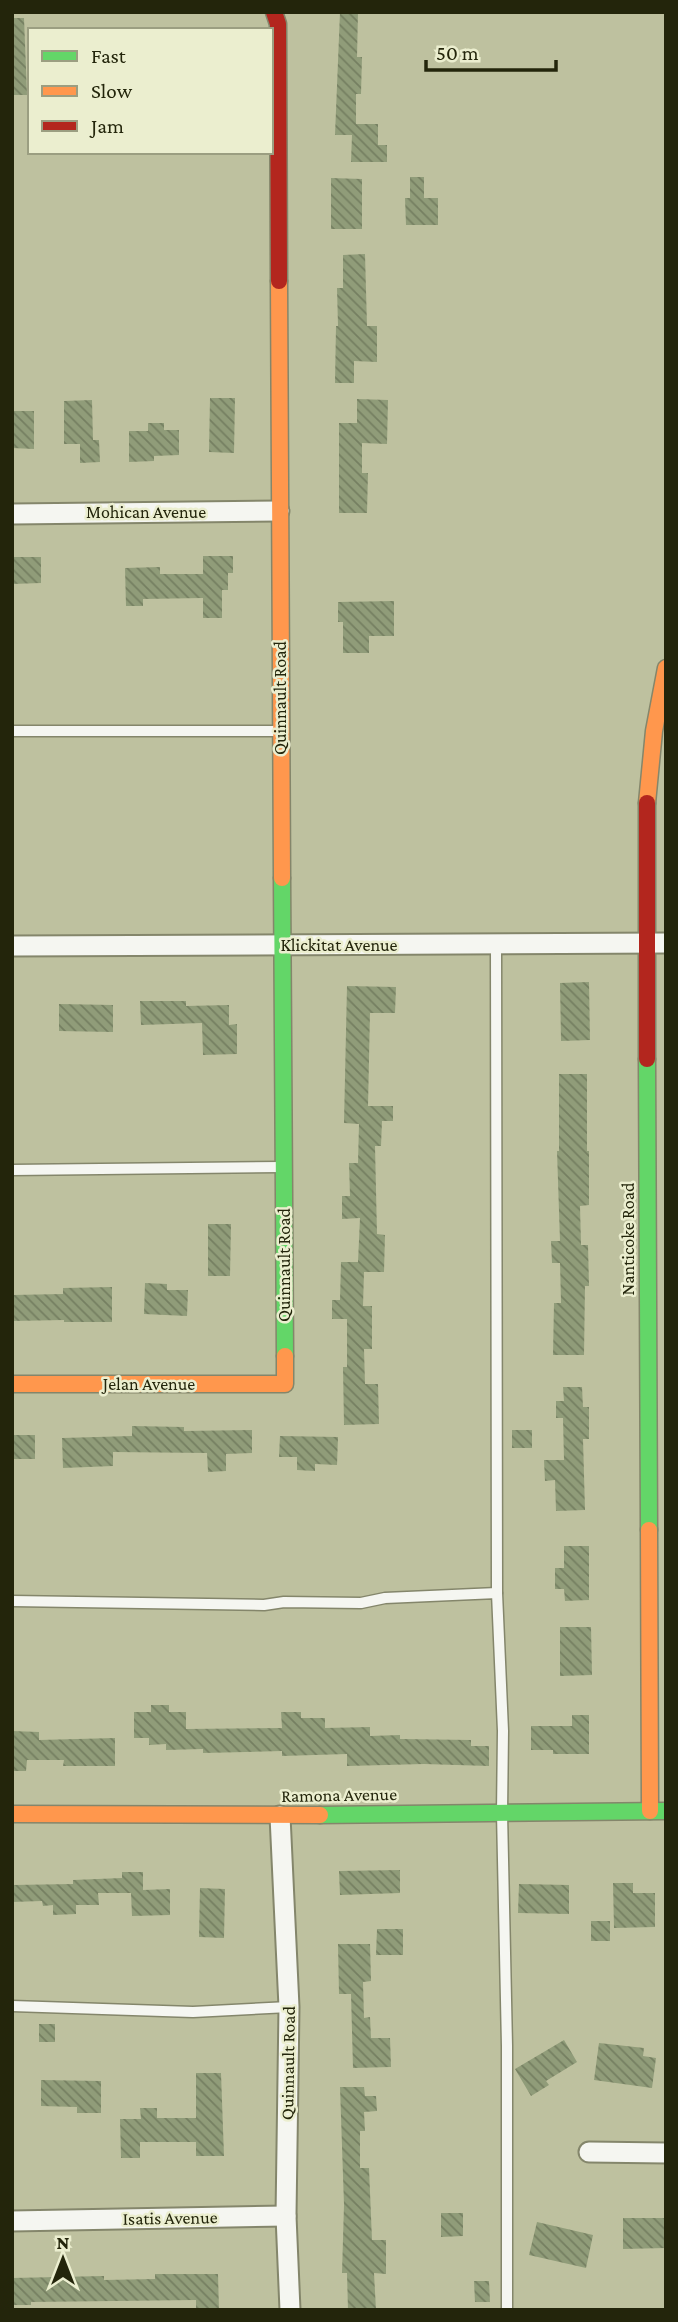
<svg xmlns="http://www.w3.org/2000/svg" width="678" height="2322" font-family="'Crimson Pro',serif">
  <defs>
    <pattern id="building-back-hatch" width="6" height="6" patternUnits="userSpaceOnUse" patternTransform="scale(1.75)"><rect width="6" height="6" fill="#909c79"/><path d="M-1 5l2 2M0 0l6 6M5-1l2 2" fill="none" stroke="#757f61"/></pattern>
  </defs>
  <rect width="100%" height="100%" fill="#bec19f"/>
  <g fill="url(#building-back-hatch)">
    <polygon points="340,12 358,12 357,57 362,57 361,94 356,94 356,124 378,124 378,145 387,145 387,162 351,162 352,135 335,135"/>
    <polygon points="12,18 24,18 27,95 12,95"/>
    <polygon points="410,177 424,177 424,198 438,198 438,225 406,225 405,198 410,198"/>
    <polygon points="331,178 362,179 362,229 331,229"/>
    <polygon points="365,254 367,326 377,326 377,362 354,361 354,383 335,383 336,326 338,326 337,288 343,288 343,255"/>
    <polygon points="210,398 235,398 234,453 209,452"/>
    <polygon points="357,399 388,400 387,444 362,443 362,473 368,473 367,513 339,513 339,423 357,423"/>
    <polygon points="92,400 93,440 99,440 100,462 80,463 80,444 64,444 64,401"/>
    <polygon points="12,411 34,411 34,449 12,448"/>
    <polygon points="148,423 164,423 164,430 179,430 179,455 154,456 154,461 129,462 129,431 148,431"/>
    <polygon points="203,556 233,556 233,573 228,573 228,590 222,590 222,618 203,618 203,598 143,599 143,606 126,606 125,568 160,567 160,574 203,574"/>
    <polygon points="12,557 41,557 41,583 12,584"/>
    <polygon points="394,601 394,636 369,636 369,653 343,653 343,622 338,622 338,602"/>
    <polygon points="589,982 590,1040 561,1041 560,983"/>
    <polygon points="347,986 396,987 395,1013 370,1013 368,1106 393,1106 393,1121 382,1121 381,1146 375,1146 377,1234 385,1235 384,1272 364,1272 363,1306 372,1306 372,1349 364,1349 365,1384 378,1384 379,1424 344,1425 343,1367 347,1367 347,1319 332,1319 332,1300 340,1300 341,1262 358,1262 360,1218 342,1219 342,1196 350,1196 349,1163 358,1163 359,1124 344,1123"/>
    <polygon points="140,1001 186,1001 186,1006 229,1005 229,1025 237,1024 237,1054 203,1055 202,1023 141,1025"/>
    <polygon points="59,1004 113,1005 113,1032 59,1031"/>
    <polygon points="559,1074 587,1074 587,1151 589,1151 589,1205 580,1206 581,1245 588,1245 589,1286 585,1286 584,1355 553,1355 554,1303 561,1303 560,1263 552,1263 551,1241 560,1241 557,1151 559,1151"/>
    <polygon points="208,1224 231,1224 230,1276 208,1276"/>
    <polygon points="145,1283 167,1284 167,1290 188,1290 187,1316 144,1314"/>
    <polygon points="112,1287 112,1322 64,1322 64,1320 12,1321 12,1295 63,1294 63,1288"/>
    <polygon points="563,1387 582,1387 583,1407 589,1407 589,1439 583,1439 585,1510 556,1511 555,1480 545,1481 544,1460 564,1460 563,1418 556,1418 556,1401 564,1401"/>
    <polygon points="132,1426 184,1427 184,1431 252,1430 252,1453 226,1454 226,1471 208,1472 207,1453 113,1452 113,1466 63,1468 62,1438 132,1436"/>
    <rect x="512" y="1430" width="20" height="18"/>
    <rect x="12" y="1435" width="23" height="24"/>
    <polygon points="280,1436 338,1437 337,1465 315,1464 315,1471 297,1470 297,1457 279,1457"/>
    <polygon points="564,1546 589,1546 589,1600 565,1601 564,1589 555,1589 555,1568 564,1568"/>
    <polygon points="560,1627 591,1627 592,1675 560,1676"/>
    <polygon points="151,1705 169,1705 169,1712 186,1712 186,1729 282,1728 281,1712 301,1712 301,1718 325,1718 325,1728 370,1727 370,1736 400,1735 400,1739 471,1740 471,1746 489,1746 489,1766 424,1764 347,1766 347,1754 282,1756 282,1751 203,1753 203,1749 166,1750 166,1744 149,1745 149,1738 134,1738 134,1712 151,1712"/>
    <polygon points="572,1715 589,1715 589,1754 553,1754 553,1750 531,1750 531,1726 572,1726"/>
    <polygon points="12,1731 39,1732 39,1740 115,1738 115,1766 63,1766 64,1760 27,1760 26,1771 12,1771"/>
    <polygon points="400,1870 400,1893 340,1895 339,1871"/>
    <polygon points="122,1872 143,1872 143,1890 170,1889 170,1915 132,1916 131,1893 98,1893 99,1905 76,1905 76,1914 53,1915 53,1905 43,1906 42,1901 12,1902 12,1885 73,1884 73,1880 122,1878"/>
    <polygon points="613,1883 633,1883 633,1893 655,1893 655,1927 614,1928"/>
    <polygon points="519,1884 569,1885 569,1914 518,1913"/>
    <polygon points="200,1888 225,1889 224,1938 199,1937"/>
    <rect x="591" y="1921" width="19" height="20"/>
    <polygon points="377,1929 403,1929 403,1955 376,1955"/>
    <polygon points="338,1944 370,1944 371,1981 363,1982 364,2018 370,2017 371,2038 390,2038 391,2067 353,2068 351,1994 339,1994"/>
    <rect x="39" y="2024" width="16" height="18"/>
    <polygon points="564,2040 577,2062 546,2081 549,2085 531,2096 515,2069"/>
    <polygon points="599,2043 644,2048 643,2056 656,2058 652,2088 594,2080"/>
    <polygon points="196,2073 221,2073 224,2156 196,2156 196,2142 140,2142 140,2158 121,2158 120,2119 141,2119 140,2108 157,2108 157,2118 196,2118"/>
    <polygon points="41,2080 101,2081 101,2113 77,2113 77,2107 41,2106"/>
    <polygon points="340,2087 364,2087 365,2096 376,2096 377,2111 364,2112 365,2131 360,2131 360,2168 369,2168 372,2240 386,2240 386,2274 374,2273 376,2310 348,2310 347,2273 342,2273 344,2205"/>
    <polygon points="441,2213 463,2213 463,2236 441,2237"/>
    <polygon points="623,2218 666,2218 666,2248 623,2249"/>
    <polygon points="537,2222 593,2235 586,2268 529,2255"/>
    <polygon points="155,2274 218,2274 219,2310 196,2310 196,2300 31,2302 31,2305 12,2305 12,2278 104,2276 104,2280 155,2279"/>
    <polygon points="474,2281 489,2281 490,2302 475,2302"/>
  </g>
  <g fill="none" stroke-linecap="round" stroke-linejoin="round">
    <g stroke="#84866b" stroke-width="13">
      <g id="lane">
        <polyline points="12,731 281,731"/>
        <polyline points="496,944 497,1593"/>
        <polyline points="12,1170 281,1167"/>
        <polyline points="12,1601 264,1605 284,1602 361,1603 385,1598 497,1593 503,1731 502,1813 507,2046 507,2310"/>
        <polyline points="12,2006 193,2012 289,2007"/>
      </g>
    </g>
    <g stroke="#84866b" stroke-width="23">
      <g id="street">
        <polyline points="12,514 279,511"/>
        <polyline points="12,946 666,943"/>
        <polyline points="280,1816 289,2007 286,2216 290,2310"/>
        <polyline points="589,2152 666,2153"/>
        <polyline points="12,2221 286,2216"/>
      </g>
    </g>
    <g stroke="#84866b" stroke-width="19">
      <g id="fast">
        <polyline points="282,878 285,1356"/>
        <polyline points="647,1059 649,1530"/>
        <polyline points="320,1815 665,1811"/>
      </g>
    </g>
    <g stroke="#84866b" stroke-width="19">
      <g id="slow">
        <polyline points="279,281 282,878"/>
        <polyline points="647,803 654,731 666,668"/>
        <polyline points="12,1384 285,1384 285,1356"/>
        <polyline points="649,1530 650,1811"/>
        <polyline points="12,1814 320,1815"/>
      </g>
    </g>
    <g stroke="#84866b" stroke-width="19">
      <g id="jam">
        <polyline points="274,12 278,24 279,281"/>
        <polyline points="647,1059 647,803"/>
      </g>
    </g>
    <use href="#lane" stroke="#f5f6f1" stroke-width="10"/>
    <use href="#street" stroke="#f5f6f1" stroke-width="19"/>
    <use href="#fast" stroke="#63d668" stroke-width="16"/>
    <use href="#slow" stroke="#ff974d" stroke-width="16"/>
    <use href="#jam" stroke="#b3261e" stroke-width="16"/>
  </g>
  <g text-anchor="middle" stroke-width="5" stroke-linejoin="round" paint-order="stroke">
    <g font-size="18" fill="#23250b" stroke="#ebeecf">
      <text x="146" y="518">Mohican Avenue</text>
      <text transform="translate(280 698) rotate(-90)" y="6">Quinnault Road</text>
      <text x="339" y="951">Klickitat Avenue</text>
      <text transform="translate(628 1239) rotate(-90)" y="6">Nanticoke Road</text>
      <text transform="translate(284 1265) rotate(-90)" y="6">Quinnault Road</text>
      <text x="149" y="1390">Jelan Avenue</text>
      <text transform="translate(339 1795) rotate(-1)" y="6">Ramona Avenue</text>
      <text transform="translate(288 2063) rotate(-89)" y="6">Quinnault Road</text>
      <text transform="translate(170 2218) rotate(-1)" y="6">Isatis Avenue</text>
    </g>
  </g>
  <rect width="678" height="2322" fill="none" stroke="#23250b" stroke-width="28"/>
  <rect x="28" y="28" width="245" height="126" fill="#ebeecf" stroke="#9b9e81" stroke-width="2"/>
  <rect x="42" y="51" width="35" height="10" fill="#63d668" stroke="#9b9e81" stroke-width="2"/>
  <text x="91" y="63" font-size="21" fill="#23250b">Fast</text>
  <rect x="42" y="86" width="35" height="10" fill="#ff974d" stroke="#9b9e81" stroke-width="2"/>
  <text x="91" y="98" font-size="21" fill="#23250b">Slow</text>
  <rect x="42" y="121" width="35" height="10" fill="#b3261e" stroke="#9b9e81" stroke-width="2"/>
  <text x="91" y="133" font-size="21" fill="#23250b">Jam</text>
  <g transform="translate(63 2259)" stroke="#ebeecf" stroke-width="5" paint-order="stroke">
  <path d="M0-5L12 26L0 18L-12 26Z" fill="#23250b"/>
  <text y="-10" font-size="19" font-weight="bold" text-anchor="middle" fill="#23250b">N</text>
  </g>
  <path d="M426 60v10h130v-10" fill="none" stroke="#23250b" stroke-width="3.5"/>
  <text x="436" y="60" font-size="21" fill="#23250b" stroke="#ebeecf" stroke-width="5" paint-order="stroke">50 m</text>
</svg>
